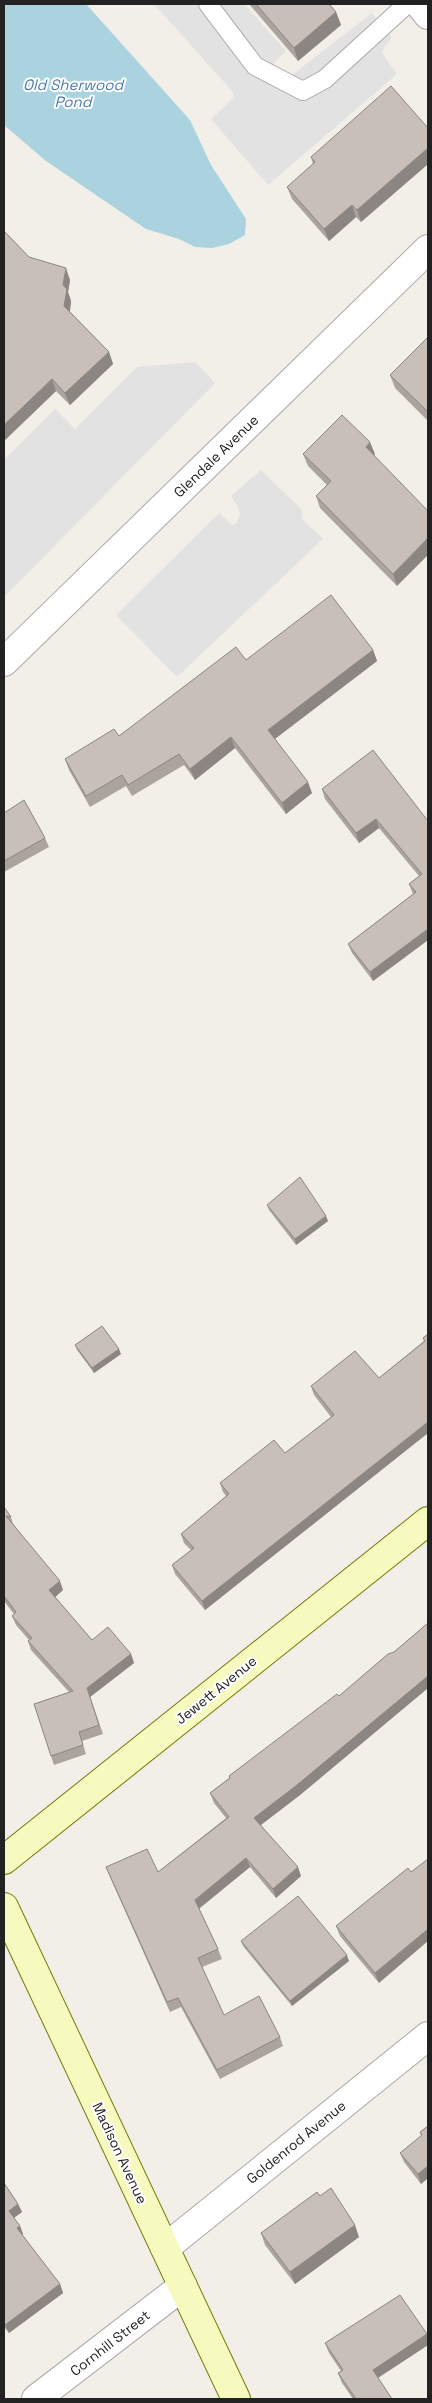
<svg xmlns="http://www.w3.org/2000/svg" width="432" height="2403" font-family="'Space Grotesk',sans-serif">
  <rect width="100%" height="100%" fill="#f2efe9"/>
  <g fill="#e2e2e2">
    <polygon points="154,4 244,4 286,51 274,63 274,68 288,78 372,13 392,38 385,46 382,53 397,74 268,185 211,119 233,98 233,92"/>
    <polygon points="195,362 215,383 4,597 4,460 55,409 75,429 137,367"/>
    <polygon points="261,470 302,510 302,519 323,539 177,677 116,615 219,513 232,525 236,524 240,515 238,507 231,496"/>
  </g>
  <polygon fill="#aad3df" points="4,4 86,4 190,120 211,165 246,219 245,235 229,244 212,248 195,247 179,239 146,229 46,161 4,125"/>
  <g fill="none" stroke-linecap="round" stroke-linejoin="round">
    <g stroke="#a9a9a9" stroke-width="20">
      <polyline id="lane" points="208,4 255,66 303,91 325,79 407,4"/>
    </g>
    <g stroke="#a9a9a9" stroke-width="30">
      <g id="street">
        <polyline points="419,4 428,15"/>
        <polyline points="4,662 428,249"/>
        <polyline points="165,2248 428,2036"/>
        <polyline points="36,2399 183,2286"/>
      </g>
    </g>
    <g stroke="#707d05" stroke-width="30">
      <g id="secondary">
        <polyline points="4,1860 428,1521"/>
        <polyline points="4,1907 236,2399"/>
      </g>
    </g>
    <use href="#lane" stroke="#fff" stroke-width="18"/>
    <use href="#street" stroke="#fff" stroke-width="28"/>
    <use href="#secondary" stroke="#f7fabf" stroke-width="28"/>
  </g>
  <g fill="#aba49e">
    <polygon points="249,4 329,4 336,12 341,25 298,61"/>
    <polygon points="428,128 428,164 361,222 356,217 329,241 292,199 287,187 313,164 311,157"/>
    <polygon points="4,231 29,257 70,280 68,292 71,301 70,312 109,352 113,364 70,405 56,391 4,441"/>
    <polygon points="428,337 428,421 395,388 390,375"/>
    <polygon points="303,454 375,454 374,455 397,586 320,508 316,496 327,485 308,466"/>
    <polygon points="373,650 377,661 275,739 312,793 286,814 235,748 195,780 184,765 132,796 126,786 90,807 69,770 65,759 119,736 246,660"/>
    <polygon points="322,789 428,821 428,940 373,981 352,953 348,944 413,894 409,884 419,876 379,828 359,843 325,799"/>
    <polygon points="4,813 45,838 49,847 4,872"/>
    <polygon points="267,1205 328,1221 296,1245 269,1210"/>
    <polygon points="428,1334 428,1433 205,1610 175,1574 172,1565 191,1550 184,1543 181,1534 226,1496 223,1492 220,1483 285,1453 331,1417 314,1395 311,1386 379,1378 424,1341 423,1338"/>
    <polygon points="75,1345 121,1354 94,1373 77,1350"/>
    <polygon points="4,1507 11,1517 13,1524 63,1590 55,1597 92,1640 131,1654 134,1663 90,1697 103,1734 82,1741 86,1754 54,1765 51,1756 69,1692 31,1650 28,1641 29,1640 16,1625 12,1616 14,1614 4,1601"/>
    <polygon points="428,1623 428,1688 300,1795 261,1825 301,1876 276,1898 250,1867 199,1909 218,1949 222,1959 202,1967 224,2015 280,2037 283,2046 220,2079 181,2007 170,2012 110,1877 106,1867 158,1872 226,1818 214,1803 210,1793 229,1778 229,1776 339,1696 394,1652"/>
    <polygon points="408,1868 379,1983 340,1936 336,1926"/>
    <polygon points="241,1941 349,1961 292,2006 243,1946"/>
    <polygon points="428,2126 428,2178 421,2184 404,2162 400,2153 421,2136 420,2132"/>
    <polygon points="4,2183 18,2204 22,2212 14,2218 20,2226 23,2234 22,2235 60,2284 63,2293 9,2333 4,2327"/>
    <polygon points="320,2196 359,2237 295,2284 265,2245 261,2233"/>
    <polygon points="427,2334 428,2338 428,2345 378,2378 392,2399 353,2399 342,2383 338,2373 341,2371 329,2353 325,2343"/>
  </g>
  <g fill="#8b8681">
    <polygon points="336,12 341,25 298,61 294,48"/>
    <polygon points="428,148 428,164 361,222 357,210"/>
    <polygon points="352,205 356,217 329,241 324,229"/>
    <polygon points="66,268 70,280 68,292 71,301 69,318 64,306 63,285"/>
    <polygon points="109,352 113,364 70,405 65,393"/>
    <polygon points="52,379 56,391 4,441 4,425"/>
    <polygon points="370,442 375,454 370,459 366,447"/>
    <polygon points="428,538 428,555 397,586 393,574"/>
    <polygon points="373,650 377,661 272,741 268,730"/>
    <polygon points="231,737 235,748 195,780 190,769"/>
    <polygon points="308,782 312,793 286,814 282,803"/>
    <polygon points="376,819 379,828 359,843 356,833"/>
    <polygon points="428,929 428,940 373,981 370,972"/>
    <polygon points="326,1216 328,1221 296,1245 295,1239"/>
    <polygon points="119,1349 121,1354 94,1373 92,1368"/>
    <polygon points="428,1422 428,1433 205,1610 202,1601"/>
    <polygon points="60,1581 63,1590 53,1599 49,1590"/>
    <polygon points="131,1654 134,1663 90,1697 103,1734 87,1688"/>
    <polygon points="428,1676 428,1688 300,1795 258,1827 254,1818"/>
    <polygon points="246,1858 250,1867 198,1909 195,1900"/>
    <polygon points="298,1867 301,1876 276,1898 273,1889"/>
    <polygon points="428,1929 428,1941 379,1983 375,1973"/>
    <polygon points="347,1955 349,1961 292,2006 290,2001"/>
    <polygon points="428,2166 428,2178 421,2184 418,2174"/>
    <polygon points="18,2204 22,2212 12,2219 9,2211"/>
    <polygon points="355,2225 359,2237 295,2284 290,2272"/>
    <polygon points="20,2226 23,2234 20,2237 17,2228"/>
    <polygon points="60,2284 63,2293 9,2333 5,2325"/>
    <polygon points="427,2334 428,2338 428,2345 376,2379 373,2370"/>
  </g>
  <g fill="#c7bfb8" stroke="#8b8681">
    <polygon points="256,4 329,4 336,12 294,48"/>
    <polygon points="391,86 428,128 428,148 357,210 352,205 324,229 287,187 315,162 311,157"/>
    <polygon points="4,231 29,257 66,268 63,285 67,289 64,306 109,352 65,393 52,379 4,425"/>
    <polygon points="428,337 428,412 390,375"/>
    <polygon points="342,415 370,442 366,447 428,511 428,538 393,574 316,496 331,481 303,454"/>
    <polygon points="331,595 373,650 268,730 308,782 282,803 231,737 190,769 179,754 128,785 122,775 86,796 65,759 114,729 119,736 236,647 246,660"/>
    <polygon points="373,750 428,821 428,929 370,972 348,944 416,892 409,884 422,874 376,819 356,833 322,789"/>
    <polygon points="24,800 45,838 4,861 4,813"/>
    <polygon points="300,1177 326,1216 295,1239 267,1205"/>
    <polygon points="102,1326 119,1349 92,1368 75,1345"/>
    <polygon points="428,1334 428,1422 202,1601 172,1565 194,1548 181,1534 229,1494 220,1483 274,1440 285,1453 334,1415 311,1386 355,1351 379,1378 425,1341 423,1338"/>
    <polygon points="4,1507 11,1517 6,1516 60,1581 49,1590 92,1640 108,1627 131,1654 87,1688 99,1725 79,1732 83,1745 51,1756 34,1704 73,1691 28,1641 32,1638 12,1616 16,1612 4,1596"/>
    <polygon points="428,1623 428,1676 297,1785 254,1818 298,1867 273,1889 246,1858 195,1900 218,1949 198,1958 224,2015 259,1996 280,2037 217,2070 178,1998 167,2002 106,1867 147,1849 158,1872 229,1817 210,1793 230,1778 229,1776 337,1694 339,1696 388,1654 394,1652"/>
    <polygon points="428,1859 428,1929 375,1973 336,1926 408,1868 411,1872"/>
    <polygon points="298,1896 347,1955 290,2001 241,1941"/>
    <polygon points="428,2126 428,2166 418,2174 400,2153 422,2135 420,2132"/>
    <polygon points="4,2183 18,2204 9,2211 20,2226 17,2228 60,2284 5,2325 4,2323"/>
    <polygon points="331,2188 355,2225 290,2272 261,2233 317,2192 320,2196"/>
    <polygon points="400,2295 427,2334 373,2370 392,2399 356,2399 338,2373 343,2370 325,2343"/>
  </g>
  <g text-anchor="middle" stroke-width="4" stroke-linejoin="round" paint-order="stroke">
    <g font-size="14" fill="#222" stroke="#fff">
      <text transform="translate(216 456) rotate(-44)" y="5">Glendale Avenue</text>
      <text transform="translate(216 1690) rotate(-39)" y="5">Jewett Avenue</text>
      <text transform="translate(296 2142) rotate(-39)" y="5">Goldenrod Avenue</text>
      <text transform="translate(120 2153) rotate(65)" y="5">Madison Avenue</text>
      <text transform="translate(110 2343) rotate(-38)" y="5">Cornhill Street</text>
    </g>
    <g font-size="15" font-style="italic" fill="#4a7aab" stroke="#fff">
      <text x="73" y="90">Old Sherwood<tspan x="73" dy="17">Pond</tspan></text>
    </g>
  </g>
  <rect width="432" height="2403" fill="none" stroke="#222222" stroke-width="10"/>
</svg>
